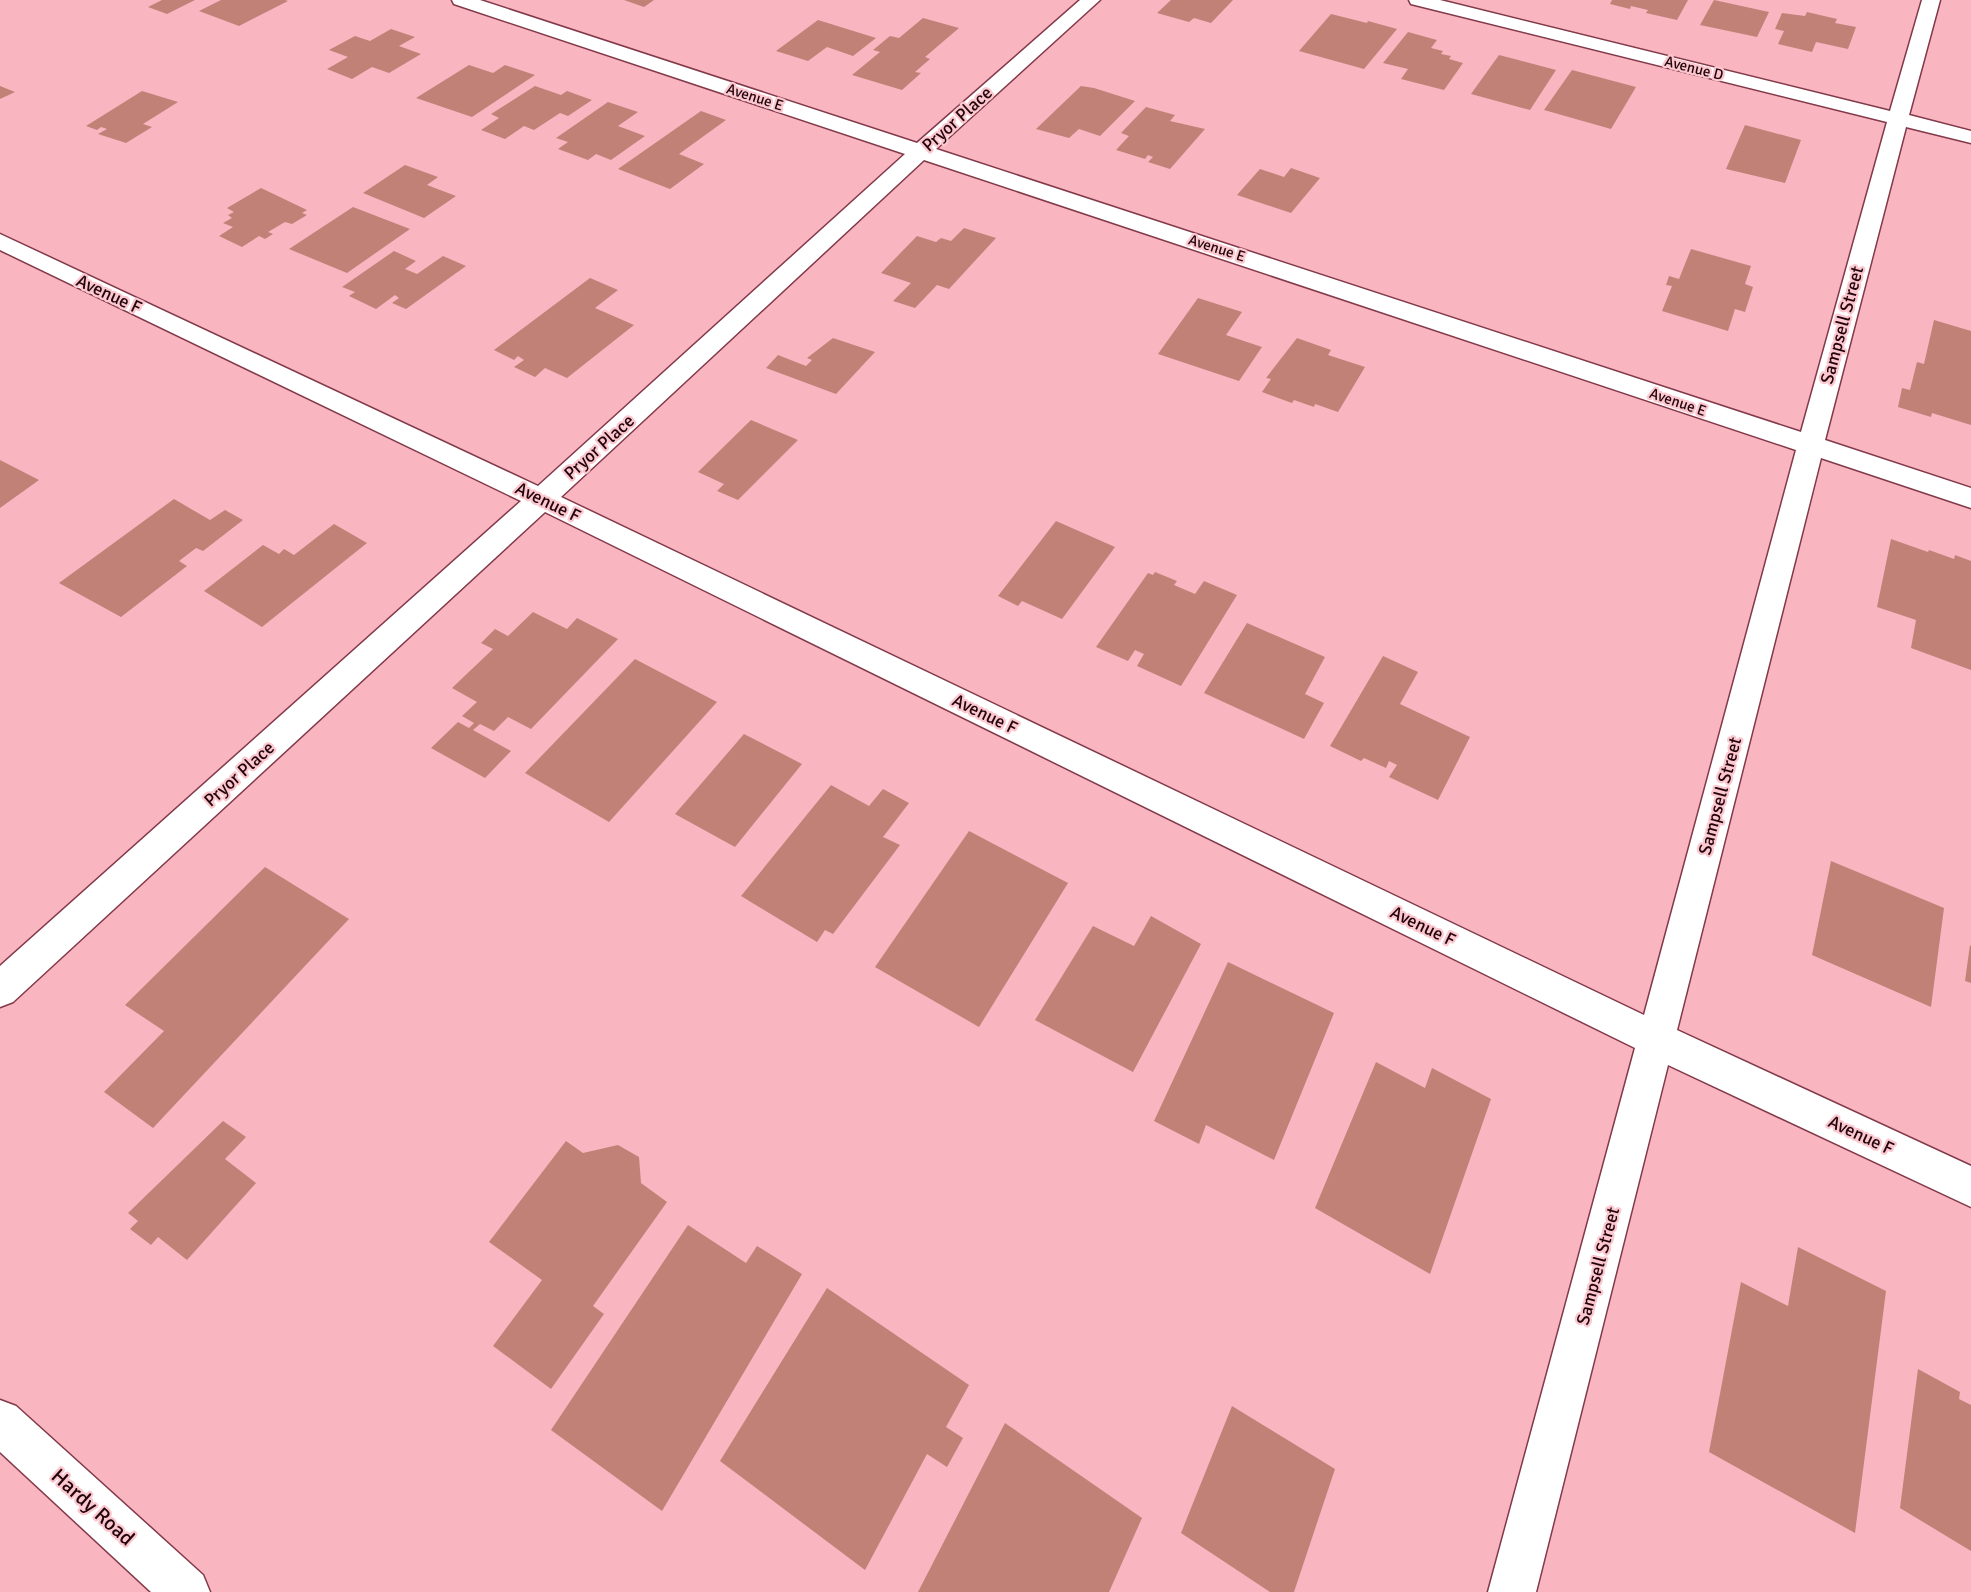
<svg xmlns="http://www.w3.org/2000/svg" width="1971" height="1592" font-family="Signika,sans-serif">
  <rect width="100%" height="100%" fill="#f9b5c0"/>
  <g fill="#c28177">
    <polygon points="162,0 195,0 167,14 148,7"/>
    <polygon points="221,0 285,0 288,1 239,26 199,11"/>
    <polygon points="624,0 654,0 644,7"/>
    <polygon points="1171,0 1233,0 1211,23 1194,18 1189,22 1157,13"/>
    <polygon points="1612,0 1688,0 1677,20 1646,13 1648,10 1631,6 1630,9 1610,4"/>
    <polygon points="1714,0 1769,12 1757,37 1700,25"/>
    <polygon points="1807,12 1837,19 1835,23 1856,27 1848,49 1816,42 1812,52 1778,44 1784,31 1775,29 1782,13 1805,16"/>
    <polygon points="1331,14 1367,23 1368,21 1397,29 1364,69 1299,51"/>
    <polygon points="923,18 959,28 925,57 930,59 915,72 921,73 902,90 852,75 880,52 873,50 890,36 899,38"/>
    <polygon points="818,20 876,38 853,56 827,47 808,61 776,51"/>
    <polygon points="391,29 415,37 399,46 421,54 389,73 372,67 352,79 327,69 348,57 329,50 355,36 370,41"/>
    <polygon points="1408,32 1437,40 1431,48 1443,51 1441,54 1451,56 1449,59 1463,63 1444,90 1401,79 1408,69 1383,63"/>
    <polygon points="1499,55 1556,70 1530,110 1471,94"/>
    <polygon points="469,65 493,73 505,65 535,75 472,117 416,98"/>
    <polygon points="1572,70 1636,87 1611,129 1544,110"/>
    <polygon points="0,86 15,92 0,99"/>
    <polygon points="535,86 561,95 567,91 592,100 568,116 560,113 534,130 524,126 505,139 481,130 499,118 491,114"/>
    <polygon points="1081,86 1094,88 1135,101 1100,136 1079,129 1069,138 1036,129"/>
    <polygon points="142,91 178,102 143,124 152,127 126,143 98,134 107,129 101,127 97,130 86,126"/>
    <polygon points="608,102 638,112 618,126 645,136 611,160 596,154 588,160 558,149 568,142 556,138"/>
    <polygon points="1146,107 1175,115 1170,121 1205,129 1170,169 1148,162 1153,157 1148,155 1145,159 1116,150 1129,136 1121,133"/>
    <polygon points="701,111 726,120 679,154 704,164 670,189 618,169"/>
    <polygon points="1745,125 1801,140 1785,183 1726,169"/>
    <polygon points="405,165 438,177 427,185 456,196 424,218 363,193"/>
    <polygon points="1291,168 1320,178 1291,213 1237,195 1260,169 1284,177"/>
    <polygon points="261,188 307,210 302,213 307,215 292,224 285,222 268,232 273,234 265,239 259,236 242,247 219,236 233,227 223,223 232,218 228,215 234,212 227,208"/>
    <polygon points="353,207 410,229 347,273 289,249"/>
    <polygon points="964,228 996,238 949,289 937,285 915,308 893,301 911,283 881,273 917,236 936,242 941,238 951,241"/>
    <polygon points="1691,249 1751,266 1745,284 1753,287 1745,312 1735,309 1728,331 1662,311 1672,286 1666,285 1669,276 1679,279"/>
    <polygon points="394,251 416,261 405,269 417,274 443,256 466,266 406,309 392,303 399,298 395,295 376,309 349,296 355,292 342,287"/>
    <polygon points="590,278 618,290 595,308 634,325 567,378 545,368 535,377 514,367 524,360 518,356 514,360 494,350"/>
    <polygon points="1198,298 1242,312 1226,335 1262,347 1239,381 1158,354"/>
    <polygon points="1934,320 1971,331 1971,425 1932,413 1931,417 1898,407 1902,388 1910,390 1917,362 1924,364"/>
    <polygon points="833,338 875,352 836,394 766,368 778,355 806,366 812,360 807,358"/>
    <polygon points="1297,338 1331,350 1328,355 1365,367 1338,412 1315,404 1314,407 1294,400 1292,403 1262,392 1271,379 1266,378"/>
    <polygon points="751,420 798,440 738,500 717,491 724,484 698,472"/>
    <polygon points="0,460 39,480 0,508"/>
    <polygon points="174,499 210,520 225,510 243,520 203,551 196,548 179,561 187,566 121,617 59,583"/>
    <polygon points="1056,521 1115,547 1062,619 1022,601 1018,606 998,596"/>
    <polygon points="334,524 367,543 262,627 204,591 263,545 279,554 284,549 294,555"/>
    <polygon points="1891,539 1928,552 1929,550 1954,559 1955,555 1971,561 1971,670 1911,648 1916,620 1877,607"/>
    <polygon points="1155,572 1177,581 1174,585 1195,594 1204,581 1237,595 1181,686 1137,666 1144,654 1135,650 1128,661 1096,647 1148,573 1153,575"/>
    <polygon points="533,612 567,629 577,618 618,639 531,729 508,717 494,731 480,724 473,730 511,751 485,778 431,748 458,722 469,728 474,723 462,716 477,702 452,688 493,649 481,643 495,629 508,636"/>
    <polygon points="1247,623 1325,657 1305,694 1324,703 1304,739 1204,693"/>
    <polygon points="1383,656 1418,672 1400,704 1470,737 1438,800 1389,777 1397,765 1389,761 1386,768 1364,758 1361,761 1330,746"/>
    <polygon points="635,659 717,702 609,822 525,773"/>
    <polygon points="744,734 802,764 735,847 675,814"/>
    <polygon points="831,785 869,806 883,789 909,803 883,837 900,845 833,934 825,930 817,942 741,896"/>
    <polygon points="969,831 1068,883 979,1027 875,967"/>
    <polygon points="1831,861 1944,908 1931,1007 1812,955"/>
    <polygon points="265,867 349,919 153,1128 104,1092 164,1031 125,1005"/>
    <polygon points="1151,916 1201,944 1133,1072 1035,1020 1093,926 1134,946"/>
    <polygon points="1970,945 1971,946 1971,983 1965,981"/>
    <polygon points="1228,962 1334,1013 1274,1160 1206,1125 1199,1144 1154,1121"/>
    <polygon points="1376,1062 1425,1088 1432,1068 1491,1099 1430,1274 1315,1208"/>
    <polygon points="223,1121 246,1137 225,1159 256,1183 187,1260 158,1237 151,1245 130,1229 138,1221 128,1213"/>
    <polygon points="566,1141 583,1153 618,1145 639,1157 641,1183 667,1202 593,1306 604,1314 551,1389 493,1346 542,1280 489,1242"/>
    <polygon points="688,1225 746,1263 757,1246 802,1274 662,1511 551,1430"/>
    <polygon points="1798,1247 1886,1291 1855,1533 1709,1452 1741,1282 1788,1306"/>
    <polygon points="827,1288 969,1385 946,1427 963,1438 947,1467 927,1454 865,1570 720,1461"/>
    <polygon points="1918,1369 1960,1392 1959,1399 1971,1405 1971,1551 1900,1508"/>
    <polygon points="1232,1406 1335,1469 1294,1592 1270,1592 1181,1533"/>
    <polygon points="1005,1423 1142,1518 1109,1592 918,1592"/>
  </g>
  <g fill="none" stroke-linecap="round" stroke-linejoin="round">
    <g stroke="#823949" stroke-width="3">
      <g id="minor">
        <path d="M452,0H480L917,143L1080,0H1100L936,149L1801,432L1887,122L1411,4L1409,0H1440L1890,111L1922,0H1940L1909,115L1971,131V143L1906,127L1825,440L1971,488V508L1821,458L1677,1030L1971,1166V1207L1668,1065L1536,1592H1488L1635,1048L545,512L13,1002L0,1007V966L521,501L0,250V234L538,486L905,154L454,4ZM924,160L1796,450L1644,1015L561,497Z"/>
        <polygon points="0,1400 16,1406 203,1575 210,1592 151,1592 0,1452"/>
      </g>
    </g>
    <use href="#minor" fill="#fff" fill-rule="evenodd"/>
  </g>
  <g text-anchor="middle" stroke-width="4.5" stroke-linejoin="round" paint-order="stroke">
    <g font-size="15" fill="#22050c" stroke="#fcc7cf">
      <text transform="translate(1694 68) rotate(14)" y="5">Avenue D</text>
      <text transform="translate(755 97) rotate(18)" y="5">Avenue E</text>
      <text transform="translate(1217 248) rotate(18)" y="5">Avenue E</text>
      <text transform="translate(1678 402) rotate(19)" y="5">Avenue E</text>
    </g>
    <g font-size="18" fill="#22050c" stroke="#fcc7cf">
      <text transform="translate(957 119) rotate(-42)" y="6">Pryor Place</text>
      <text transform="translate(109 294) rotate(25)" y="6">Avenue F</text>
      <text transform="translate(1842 325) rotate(-75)" y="6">Sampsell Street</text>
      <text transform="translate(599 447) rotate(-42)" y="6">Pryor Place</text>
      <text transform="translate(548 502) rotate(26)" y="6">Avenue F</text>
      <text transform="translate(985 714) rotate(26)" y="6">Avenue F</text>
      <text transform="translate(239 774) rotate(-42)" y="6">Pryor Place</text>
      <text transform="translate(1720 796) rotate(-75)" y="6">Sampsell Street</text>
      <text transform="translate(1423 926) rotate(26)" y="6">Avenue F</text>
      <text transform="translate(1861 1135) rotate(25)" y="6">Avenue F</text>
      <text transform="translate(1598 1266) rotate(-75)" y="6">Sampsell Street</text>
    </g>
    <g font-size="21" fill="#22050c" stroke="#fcc7cf">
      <text transform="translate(93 1507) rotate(42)" y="7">Hardy Road</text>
    </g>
  </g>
</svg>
